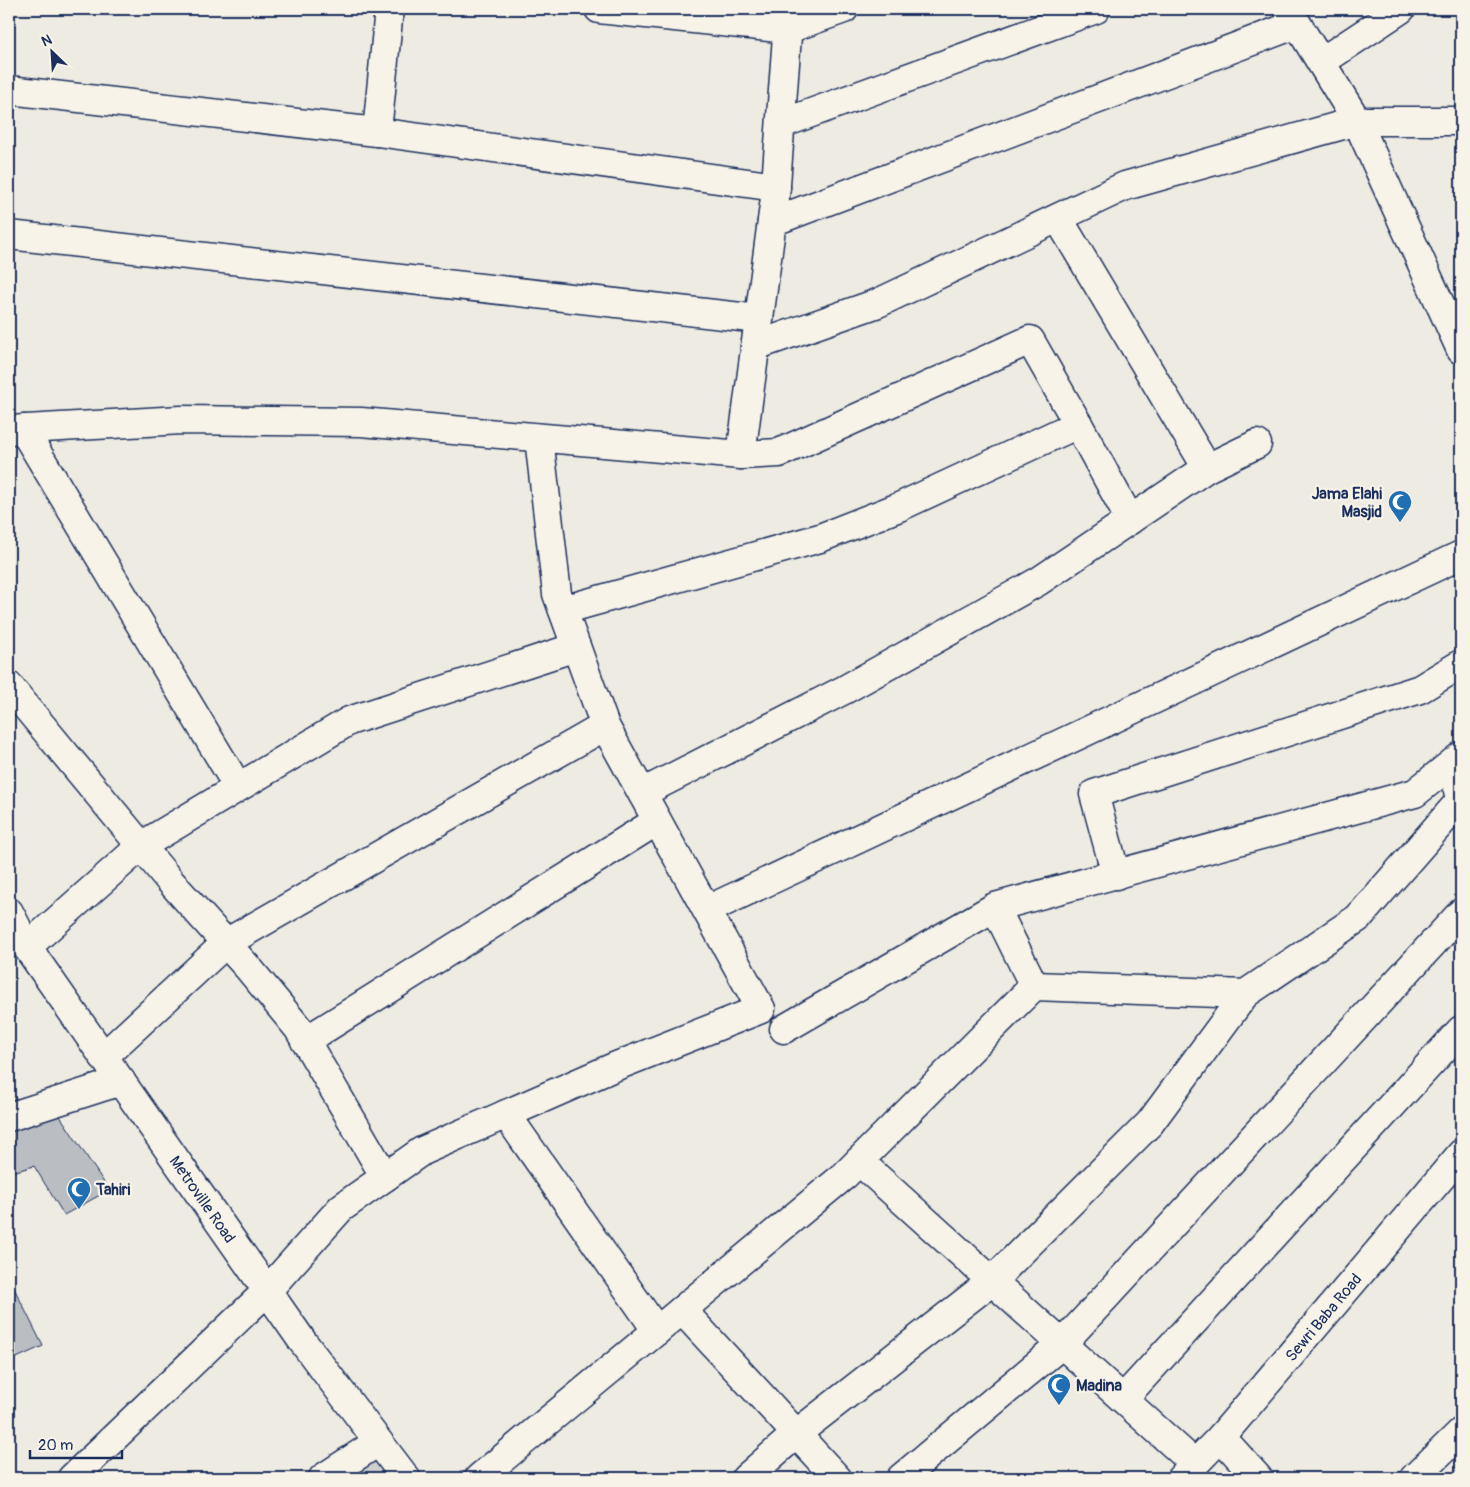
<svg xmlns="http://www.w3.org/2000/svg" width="1470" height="1487" font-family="Pangolin,sans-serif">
  <rect width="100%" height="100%" fill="#eeebe2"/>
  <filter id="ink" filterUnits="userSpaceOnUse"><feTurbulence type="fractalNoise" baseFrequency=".02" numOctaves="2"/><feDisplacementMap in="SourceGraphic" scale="10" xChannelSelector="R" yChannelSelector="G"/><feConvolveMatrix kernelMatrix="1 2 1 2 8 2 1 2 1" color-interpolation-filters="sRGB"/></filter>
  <g filter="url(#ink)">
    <polygon fill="#cfcfcf" stroke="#757f96" points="378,1442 406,1478 323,1478"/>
    <g fill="#babdc2" stroke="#1b2f5e">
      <polygon points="54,1107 109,1190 64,1215 34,1166 9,1173 9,1123"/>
      <polygon points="9,1278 43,1346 12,1360 9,1353"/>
    </g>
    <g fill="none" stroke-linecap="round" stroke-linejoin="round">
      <g stroke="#1b2f5e" stroke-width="31">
        <g id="minor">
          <polyline points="599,9 788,29 844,9"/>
          <polyline points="1288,9 1357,121 1461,350"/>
          <polyline points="1321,62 1401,9"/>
          <polyline points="9,90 377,132 776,187"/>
          <polyline points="781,124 1096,9"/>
          <polyline points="377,132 389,9"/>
          <polyline points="1058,218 1207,468"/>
          <polyline points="772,222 1297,24"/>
          <polyline points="9,235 759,319"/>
          <polyline points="755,346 878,303 1125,186 1357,121 1461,121"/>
          <polyline points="24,429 29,439 238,787"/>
          <polyline points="9,430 181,420 361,422 741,455 779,453 1030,340 1078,424 1130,520"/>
          <polyline points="741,455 775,198 789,9"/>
          <polyline points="563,610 820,538 899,507 1078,424"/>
          <polyline points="9,686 170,881 250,970 298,1028 385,1177"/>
          <polyline points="642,793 844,690 1039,581 1207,468 1257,444"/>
          <polyline points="1116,875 1094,794 1420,689 1461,664"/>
          <polyline points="707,910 1461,555"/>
          <polyline points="27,947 141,846 349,721 576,647"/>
          <polyline points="1034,986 1245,994"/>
          <polyline points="784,1029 995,907 1415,793 1461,756"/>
          <polyline points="305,1041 657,821"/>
          <polyline points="104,1056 226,943 605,726"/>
          <polyline points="506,1114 657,1331"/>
          <polyline points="9,1117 121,1081"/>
          <polyline points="859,1161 1195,1464"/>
          <polyline points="682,1310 837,1478"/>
          <polyline points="1123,1399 1461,1030"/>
          <polyline points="1221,1437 1258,1478"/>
          <polyline points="72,1478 267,1291 341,1208 422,1151 614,1067 761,1009 605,726 557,594 539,438"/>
          <polyline points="323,1478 378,1442"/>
          <polyline points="479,1478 845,1175 1034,986 995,907"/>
          <polyline points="746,1478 796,1434 992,1281 1150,1123 1245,994 1358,918 1460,801 1453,763"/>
          <polyline points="901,1478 1062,1344 1461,913"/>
          <polyline points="1181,1478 1221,1437 1461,1154"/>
          <polyline points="1414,1478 1461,1432"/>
        </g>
      </g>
      <g stroke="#1b2f5e" stroke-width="31">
        <polyline id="primary" points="9,912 27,947 303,1342 406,1478"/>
      </g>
      <use href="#minor" stroke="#f7f3e8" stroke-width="28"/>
      <use href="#primary" stroke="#f7f3e8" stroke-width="28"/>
    </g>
  </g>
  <defs>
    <g id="mosque-pin" transform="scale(1.25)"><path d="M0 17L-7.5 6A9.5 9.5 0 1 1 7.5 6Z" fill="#1f6fb2" stroke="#f7f3e8"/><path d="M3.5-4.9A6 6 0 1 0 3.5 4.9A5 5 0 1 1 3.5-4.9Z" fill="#fff"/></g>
  </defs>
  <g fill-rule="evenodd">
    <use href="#mosque-pin" x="1400" y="502"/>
    <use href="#mosque-pin" x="79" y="1189"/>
    <use href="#mosque-pin" x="1059" y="1385"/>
  </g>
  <g text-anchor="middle" stroke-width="4.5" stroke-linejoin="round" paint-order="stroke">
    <g font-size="16" font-weight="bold" fill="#1b2f5e" stroke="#f7f3e8" text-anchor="start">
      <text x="1382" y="499" text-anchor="end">Jama Elahi<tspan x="1382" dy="18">Masjid</tspan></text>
      <text x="96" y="1195">Tahiri</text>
      <text x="1076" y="1391">Madina</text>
    </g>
    <g font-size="16" fill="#1b2f5e" stroke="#f7f3e8">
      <text transform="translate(203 1199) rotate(55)" y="6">Metroville Road</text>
      <text transform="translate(1323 1317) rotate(-50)" y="6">Sewri Baba Road</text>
    </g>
  </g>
  <rect width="1470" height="1487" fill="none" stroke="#f7f3e8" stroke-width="30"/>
  <rect x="15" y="15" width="1440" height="1457" fill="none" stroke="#1b2f5e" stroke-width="2" filter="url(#ink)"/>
  <g transform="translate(52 52) rotate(335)" stroke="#f7f3e8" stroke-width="4" paint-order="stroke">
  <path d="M0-4L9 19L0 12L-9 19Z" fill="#1b2f5e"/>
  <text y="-8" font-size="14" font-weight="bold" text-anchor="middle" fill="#1b2f5e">N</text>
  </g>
  <path d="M30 1450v8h92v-8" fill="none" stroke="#1b2f5e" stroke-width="2.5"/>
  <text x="38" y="1450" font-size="15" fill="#1b2f5e" stroke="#f7f3e8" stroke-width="4" paint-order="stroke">20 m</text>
</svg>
